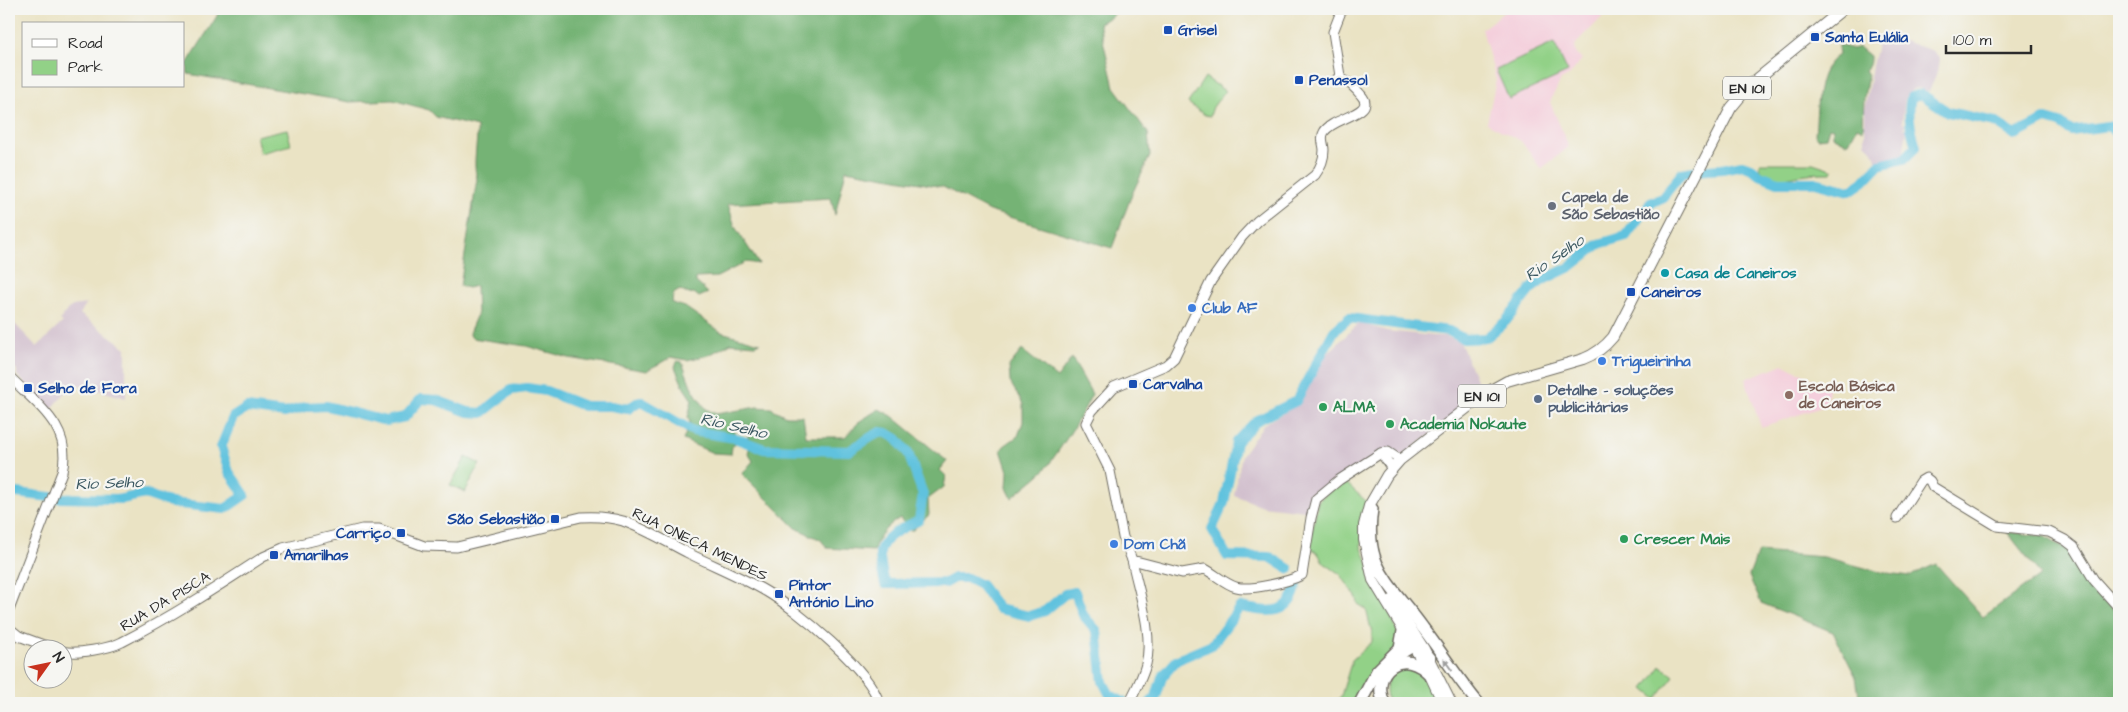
<svg xmlns="http://www.w3.org/2000/svg" width="2128" height="712" font-family="'Architects Daughter',sans-serif">
  <rect width="100%" height="100%" fill="#f6f6f2"/>
  <filter id="ink" filterUnits="userSpaceOnUse"><feTurbulence type="fractalNoise" baseFrequency=".02" numOctaves="2"/><feDisplacementMap in="SourceGraphic" scale="10" xChannelSelector="R" yChannelSelector="G"/><feConvolveMatrix kernelMatrix="1 2 1 2 8 2 1 2 1" color-interpolation-filters="sRGB"/></filter>
  <filter id="wash" filterUnits="userSpaceOnUse"><feTurbulence type="fractalNoise" baseFrequency=".0096" numOctaves="4" result="noise"/><feDisplacementMap in="SourceGraphic" scale="20" xChannelSelector="R" yChannelSelector="G"/><feGaussianBlur stdDeviation="1.12" result="paint"/><feColorMatrix in="noise" values="0 0 0 0 0 0 0 0 0 0 0 0 0 0 0 0 0 1.4 0 .05"/><feComposite in="paint" operator="in"/></filter>
  <g filter="url(#wash)">
    <rect width="100%" height="100%" fill="#eae3c4"/>
    <g fill="#f4cfdc">
      <polygon points="1508,9 1610,9 1575,45 1576,53 1582,59 1570,75 1561,80 1550,102 1569,147 1541,169 1521,141 1487,123 1496,80 1482,29"/>
      <polygon points="1783,364 1829,388 1827,401 1822,407 1761,427 1745,379"/>
    </g>
    <g fill="#d0bdcc">
      <polygon points="1904,41 1933,51 1940,58 1939,67 1929,92 1919,88 1913,89 1905,97 1902,122 1905,123 1904,128 1907,129 1903,156 1897,159 1877,162 1873,151 1865,143 1865,106 1872,66 1877,45"/>
      <polygon points="86,304 80,314 126,348 126,398 73,383 51,410 17,375 17,370 9,362 9,322 14,323 37,347 63,322 60,320 68,309 73,306"/>
      <polygon points="1359,323 1387,331 1433,336 1445,336 1460,342 1479,387 1484,394 1402,456 1388,452 1323,487 1316,493 1306,511 1262,506 1234,495 1242,455 1264,424 1299,404 1319,366 1326,355"/>
    </g>
    <g fill="#92d187" stroke="#5e7e59">
      <polygon points="1554,43 1568,72 1509,99 1496,70"/>
      <polygon points="1205,77 1225,91 1213,107 1210,116 1205,115 1188,103"/>
      <polygon points="287,129 291,145 260,153 256,136"/>
      <path d="M1761,163H1813L1834,170L1831,173C1823,173 1815,173 1807,174C1785,176 1778,185 1759,168Z"/>
      <polygon points="466,457 480,464 465,492 450,485"/>
      <polygon points="1343,480 1368,503 1361,546 1399,635 1395,650 1356,703 1334,703 1341,696 1352,660 1372,642 1372,633 1366,609 1358,604 1357,598 1340,574 1324,563 1317,552 1309,547 1318,501"/>
      <polygon points="1661,666 1674,676 1656,699 1644,689"/>
      <path d="M1397,667L1421,668L1440,703H1388C1384,688 1386,678 1397,667Z"/>
    </g>
    <g fill="#75b374" stroke="#506f50">
      <path d="M219,9H1120L1111,17L1099,23L1114,87L1148,133L1150,156L1132,194L1112,248L989,211L943,187L846,170L835,215L831,198L728,204L735,227L759,264L746,262L717,277L696,278V282L708,293L699,297L694,293L689,294L680,290L673,294L672,303L685,307L721,332L760,343L755,345L731,343L709,355L687,360L671,357C664,363 652,366 647,371L569,358L526,346L472,338L469,333L477,314L476,286L468,288L460,286L477,179C472,162 478,144 477,127L436,117L429,110L393,100L350,102L188,74L187,64L217,16Z"/>
      <path d="M1840,45L1852,49L1859,47L1870,56C1870,62 1870,66 1865,70L1868,75L1864,97L1863,130L1857,127L1849,142L1846,143L1833,136V128L1829,127L1826,137L1818,138L1815,135C1818,109 1814,70 1839,55L1838,47Z"/>
      <path d="M1022,350L1057,378L1072,358L1092,394C1078,422 1065,442 1047,467C1041,475 1021,489 1012,498L1007,488L1008,471L1001,450L1004,446L1018,436L1023,422V404L1010,382L1009,366Z"/>
      <path d="M677,361L682,362L691,386L697,396L706,409L716,414L757,407L771,408L786,416H803L806,437H845L860,421L879,409L892,416L947,461L940,470L946,476L944,487L928,499L929,515L913,530H909L900,518C888,525 876,537 874,551L827,548L821,540L796,528L742,474L753,461L748,453L751,442L748,438L749,427L740,423L734,432L736,442L732,447L731,454L713,453L683,440L690,423L688,417L692,400L684,388L675,367Z"/>
      <polygon points="2007,532 2043,536 2072,552 2097,590 2119,617 2119,703 1860,703 1856,677 1833,632 1761,603 1749,576 1758,552 1824,557 1880,572 1910,576 1936,564 1983,617 2041,575"/>
    </g>
    <g fill="none" stroke-linecap="round" stroke-linejoin="round">
      <g stroke="#60c2de" stroke-width="10">
        <path d="M9,492L58,498L122,499L145,494L171,503L225,509L245,495L229,472L221,447L233,417L247,408L285,413L305,407L327,406L386,421L405,417L421,399L436,400L468,412L482,413L511,390L527,388L546,391L584,406H611L628,409L640,401L693,431L735,438L764,449L849,451L879,432L887,433L897,439L908,453L923,494L919,520C906,527 883,535 880,552C879,561 883,574 885,584L945,583L954,578H967L981,585L999,609L1029,616L1045,611L1065,594L1075,592L1083,615L1097,631L1103,682L1110,695L1125,703"/>
        <path d="M1289,569L1270,557L1227,556L1212,529L1224,503L1236,442L1256,421L1296,401L1334,331L1349,318L1449,331L1464,339L1486,338L1506,321L1531,289L1543,280L1570,267L1599,244L1626,236L1650,203L1662,198L1682,173L1693,171L1722,169L1742,165L1753,169L1760,175L1778,182H1815L1850,191L1863,182L1879,165L1904,159L1916,147C1911,130 1907,114 1911,97L1921,94L1948,112L1995,122L2015,135L2046,119L2060,123L2071,131L2108,126L2119,135"/>
        <path d="M1150,703L1156,697L1162,677L1177,660L1212,645L1240,607C1268,612 1291,618 1297,583"/>
      </g>
    </g>
  </g>
  <g filter="url(#ink)">
    <g fill="none" stroke-linecap="round" stroke-linejoin="round">
      <g stroke="#6e6b61" stroke-width="11">
        <g id="tertiary">
          <path d="M1342,9L1333,32L1340,76L1336,80H1344C1350,83 1356,89 1361,95C1378,114 1333,117 1324,132C1320,138 1324,144 1324,150C1324,160 1321,167 1315,175L1257,221L1242,237L1211,281L1174,358L1166,365L1114,387L1092,411L1086,423L1110,471L1123,537L1132,560L1182,573L1205,569C1215,574 1225,584 1236,587C1250,591 1288,582 1302,575L1311,518L1316,499L1339,480L1381,453L1388,452L1400,460"/>
          <polyline points="1381,453 1392,469"/>
          <polyline points="1897,518 1921,481 1926,478 1930,481 1933,487 1997,526 2049,532 2065,540 2074,547 2094,580 2119,608"/>
          <polyline points="9,628 19,636 57,650"/>
          <path d="M62,651C75,655 111,648 122,642C171,617 217,587 263,557L283,548L362,529H379L424,546L457,547L581,517C595,516 609,517 623,521C645,529 667,542 688,553C714,566 742,577 767,592C796,609 871,671 879,703"/>
          <path d="M1129,703C1135,691 1143,677 1146,664C1154,634 1138,590 1132,560"/>
        </g>
      </g>
      <g stroke="#6e6b61" stroke-width="11">
        <path id="secondary" d="M9,376C37,405 73,427 62,472L9,610"/>
      </g>
      <g stroke="#6e6b61" stroke-width="12">
        <g id="primary">
          <polyline points="1392,600 1424,649 1451,703"/>
          <path d="M1443,703L1427,669L1373,580L1364,540V525L1369,506L1387,475L1400,460L1489,391L1507,381L1583,359C1596,354 1604,348 1613,337L1731,108L1751,84L1843,9"/>
        </g>
      </g>
      <g stroke="#6e6b61" stroke-width="14">
        <g id="trunk">
          <path d="M1372,509C1363,570 1392,584 1423,628C1442,653 1458,679 1478,703"/>
          <polyline points="1396,656 1411,647 1417,646 1429,658"/>
          <polyline points="1360,703 1377,671 1400,648 1403,631"/>
          <path d="M1384,703C1370,672 1403,644 1431,676"/>
        </g>
      </g>
      <use href="#tertiary" stroke="#fff" stroke-width="9"/>
      <use href="#secondary" stroke="#fff" stroke-width="9"/>
      <use href="#primary" stroke="#fff" stroke-width="10"/>
      <use href="#trunk" stroke="#fff" stroke-width="11"/>
    </g>
    <defs><path id="oneway-solid" d="M-6-.8H1V-3.2L6.5 0L1 3.2V.8H-6Z" transform="scale(1.25)"/></defs>
    <use fill="#a0a0a0" href="#oneway-solid" transform="translate(1448 665) rotate(-125)"/>
  </g>
  <g fill="#1a4fb4" stroke="#f6f6f2" stroke-width="2">
    <rect x="1163" y="25" width="10" height="10" rx="2.5"/>
    <rect x="1810" y="32" width="10" height="10" rx="2.5"/>
    <rect x="1294" y="75" width="10" height="10" rx="2.5"/>
    <rect x="1626" y="287" width="10" height="10" rx="2.5"/>
    <rect x="1128" y="379" width="10" height="10" rx="2.5"/>
    <rect x="23" y="383" width="10" height="10" rx="2.5"/>
    <rect x="550" y="514" width="10" height="10" rx="2.5"/>
    <rect x="396" y="528" width="10" height="10" rx="2.5"/>
    <rect x="269" y="550" width="10" height="10" rx="2.5"/>
    <rect x="774" y="589" width="10" height="10" rx="2.5"/>
  </g>
  <circle fill="#6b7280" stroke="#f6f6f2" stroke-width="2" cx="1552" cy="206" r="5"/>
  <circle fill="#0f9aa8" stroke="#f6f6f2" stroke-width="2" cx="1665" cy="273" r="5"/>
  <g fill="#3f7fe0" stroke="#f6f6f2" stroke-width="2">
    <circle cx="1192" cy="308" r="5"/>
    <circle cx="1602" cy="361" r="5"/>
    <circle cx="1114" cy="544" r="5"/>
  </g>
  <circle fill="#8d6e63" stroke="#f6f6f2" stroke-width="2" cx="1789" cy="395" r="5"/>
  <circle fill="#5c6f8a" stroke="#f6f6f2" stroke-width="2" cx="1538" cy="399" r="5"/>
  <g fill="#2e9e5b" stroke="#f6f6f2" stroke-width="2">
    <circle cx="1323" cy="407" r="5"/>
    <circle cx="1390" cy="424" r="5"/>
    <circle cx="1624" cy="539" r="5"/>
  </g>
  <g text-anchor="middle" stroke-width="4.5" stroke-linejoin="round" paint-order="stroke">
    <g fill="#f6f6f2" stroke="#686867" stroke-width="1">
      <rect x="1723" y="76.5" width="48" height="23" rx="4"/>
      <rect x="1458" y="384.5" width="48" height="23" rx="4"/>
    </g>
    <g font-size="14" font-weight="bold" fill="#2b2b2b">
      <text x="1747" y="93">EN 101</text>
      <text x="1482" y="401">EN 101</text>
    </g>
    <g font-size="15" font-weight="bold" fill="#164399" stroke="#f6f6f2" text-anchor="start">
      <text x="1178" y="35">Grisel</text>
      <text x="1825" y="42">Santa Eulália</text>
      <text x="1309" y="85">Penassol</text>
      <text x="1641" y="297">Caneiros</text>
      <text x="1143" y="389">Carvalha</text>
      <text x="38" y="393">Selho de Fora</text>
      <text x="545" y="524" text-anchor="end">São Sebastião</text>
      <text x="391" y="538" text-anchor="end">Carriço</text>
      <text x="284" y="560">Amarilhas</text>
      <text x="789" y="590">Pintor<tspan x="789" dy="17">António Lino</tspan></text>
    </g>
    <g font-size="15" font-weight="bold" fill="#5b616d" stroke="#f6f6f2" text-anchor="start">
      <text x="1562" y="202">Capela de<tspan x="1562" dy="17">São Sebastião</tspan></text>
    </g>
    <g font-size="15" font-weight="bold" fill="#0d838f" stroke="#f6f6f2" text-anchor="start">
      <text x="1675" y="278">Casa de Caneiros</text>
    </g>
    <g font-size="15" font-weight="bold" fill="#366cbe" stroke="#f6f6f2" text-anchor="start">
      <text x="1202" y="313">Club AF</text>
      <text x="1612" y="366">Trigueirinha</text>
      <text x="1124" y="549">Dom Chã</text>
    </g>
    <g font-size="15" font-weight="bold" fill="#785e54" stroke="#f6f6f2" text-anchor="start">
      <text x="1799" y="391">Escola Básica<tspan x="1799" dy="17">de Caneiros</tspan></text>
    </g>
    <g font-size="15" font-weight="bold" fill="#4e5e75" stroke="#f6f6f2" text-anchor="start">
      <text x="1548" y="395">Detalhe - soluções<tspan x="1548" dy="17">publicitárias</tspan></text>
    </g>
    <g font-size="15" font-weight="bold" fill="#27864d" stroke="#f6f6f2" text-anchor="start">
      <text x="1333" y="412">ALMA</text>
      <text x="1400" y="429">Academia Nokaute</text>
      <text x="1634" y="544">Crescer Mais</text>
    </g>
    <g font-size="15" fill="#2b2b2b" stroke="#f6f6f2">
      <text transform="translate(700 544) rotate(26)" y="5">RUA ONECA MENDES</text>
      <text transform="translate(165 601) rotate(-31)" y="5">RUA DA PISCA</text>
    </g>
    <g font-size="16" font-style="italic" fill="#3b5861" stroke="#f6f6f2">
      <text transform="translate(1554 257) rotate(-35)" y="6">Rio Selho</text>
      <text transform="translate(734 425) rotate(13)" y="6">Rio Selho</text>
      <text transform="translate(109 482) rotate(-2)" y="6">Rio Selho</text>
    </g>
  </g>
  <rect width="2128" height="712" fill="none" stroke="#f6f6f2" stroke-width="30"/>
  <rect x="22" y="22" width="162" height="65" fill="#f6f6f2" stroke="#a5a5a2"/>
  <rect x="32" y="39" width="25" height="8" fill="#ffffff" stroke="#a5a5a2"/>
  <text x="68" y="48" font-size="15" fill="#2b2b2b">Road</text>
  <rect x="32" y="60" width="25" height="15" fill="#92d187" stroke="#a5a5a2"/>
  <text x="68" y="72" font-size="15" fill="#2b2b2b">Park</text>
  <g transform="translate(48 664) rotate(57)"><circle r="24" fill="#f6f6f2" stroke="#a5a5a2"/>
  <path d="M0-4L9 19L0 12L-9 19Z" fill="#c8321e"/>
  <text y="-8" font-size="14" font-weight="bold" text-anchor="middle" fill="#2b2b2b">N</text>
  </g>
  <path d="M1946 45v8h85v-8" fill="none" stroke="#2b2b2b" stroke-width="2.5"/>
  <text x="1953" y="45" font-size="15" fill="#2b2b2b" stroke="#f6f6f2" stroke-width="4" paint-order="stroke">100 m</text>
</svg>
